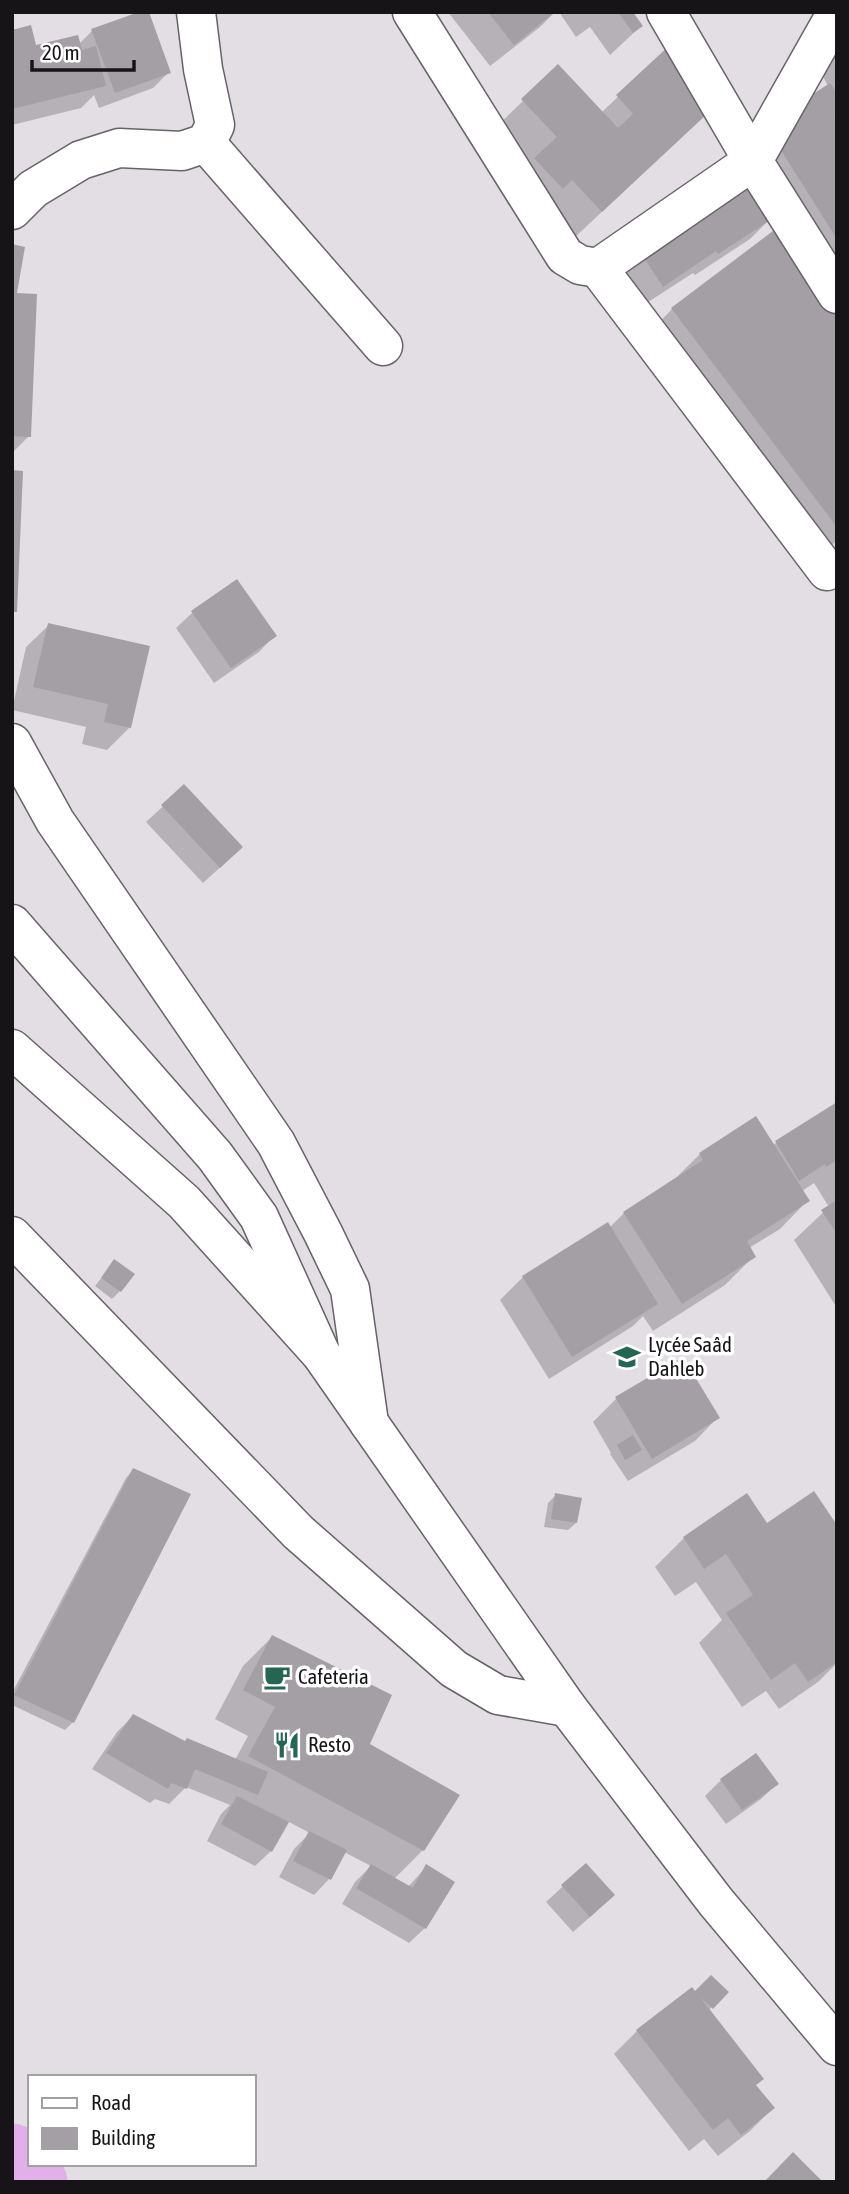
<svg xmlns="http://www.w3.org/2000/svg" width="849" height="2194" font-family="'Asap Condensed',sans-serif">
  <rect width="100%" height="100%" fill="#e3dee4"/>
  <g fill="#0003">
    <polygon points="448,12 555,12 540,27 490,66"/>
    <polygon points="559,12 631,12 641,26 610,55 590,27 576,37"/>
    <polygon points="92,31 169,72 153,88 99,108 94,95 81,108 12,125 12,32 35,47 79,44"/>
    <polygon points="837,35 837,114 834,117 837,121 837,298 743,149 828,86 812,55"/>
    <polygon points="670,47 691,128 573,239 494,129 558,67 601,113"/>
    <polygon points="773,216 750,239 695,275 693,273 639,308 606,257"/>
    <polygon points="12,246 29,436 12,453"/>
    <polygon points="672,309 837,318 837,541 812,560 644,338"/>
    <polygon points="237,582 274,636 259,652 214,683 176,628 192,613"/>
    <polygon points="49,625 130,727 107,750 82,744 86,727 12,710 26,647"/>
    <polygon points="184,787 225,863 203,883 146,822"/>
    <polygon points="837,1104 837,1308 794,1240 829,1207 814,1183 802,1191 808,1200 780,1229 749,1248 754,1256 725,1285 653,1331 643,1316 633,1326 549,1379 500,1300 523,1277 609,1228 624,1213 673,1181 700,1154 773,1145"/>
    <polygon points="114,1262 120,1291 112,1299 95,1286"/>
    <polygon points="682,1359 717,1418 695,1441 628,1481 610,1454 611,1453 593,1422 616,1399"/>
    <polygon points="133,1470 188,1495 73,1722 65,1730 12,1705 12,1693 126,1478"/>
    <polygon points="556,1495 576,1523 568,1530 544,1527 548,1503"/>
    <polygon points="746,1496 767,1526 837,1528 837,1663 818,1682 779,1709 766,1691 742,1707 699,1643 722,1620 696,1582 675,1596 655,1567 684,1538"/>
    <polygon points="272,1637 368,1744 423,1850 394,1879 408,1887 427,1866 425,1928 409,1943 342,1904 355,1882 371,1866 344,1852 329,1879 314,1895 279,1877 294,1849 310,1833 287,1821 271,1851 255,1866 207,1841 221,1814 230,1805 186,1787 169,1804 155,1799 150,1803 92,1769 117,1732 133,1716 184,1742 235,1760 248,1736 215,1719 243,1666"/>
    <polygon points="721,1780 777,1784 761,1799 726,1824 705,1796"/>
    <polygon points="586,1865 597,1911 573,1932 546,1902"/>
    <polygon points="692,1989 695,1994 726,1992 708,2011 755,2086 773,2108 750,2131 718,2156 704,2139 689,2151 614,2054 637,2031"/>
  </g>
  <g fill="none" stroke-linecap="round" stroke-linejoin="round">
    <polyline stroke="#e2afea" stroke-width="61" points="12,2154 37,2182"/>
  </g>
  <g fill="#a49fa5">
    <polygon points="139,12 149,12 171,73 115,93 91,29"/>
    <polygon points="488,12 555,12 514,45"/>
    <polygon points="618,12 633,12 643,26 633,33"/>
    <polygon points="31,25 36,45 78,35 82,50 96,46 106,86 12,109 12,30"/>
    <polygon points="671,44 722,100 602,212 572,180 563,189 534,158 557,137 521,99 558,64 618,128 633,114 616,95"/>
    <polygon points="830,83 837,93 837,113 834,114 837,118 837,239 765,125"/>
    <polygon points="740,163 775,217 718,254 716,251 663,287 628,233"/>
    <polygon points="773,231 837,316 837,527 671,308"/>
    <polygon points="12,244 25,247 17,293 37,294 31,437 12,436"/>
    <polygon points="12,470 23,471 17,612 12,612"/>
    <polygon points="237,579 277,636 231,668 191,611"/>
    <polygon points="48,623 150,646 131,728 104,722 108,704 33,687"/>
    <polygon points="184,784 243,847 220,868 161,805"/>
    <polygon points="837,1102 837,1160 826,1167 825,1164 799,1181 775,1141"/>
    <polygon points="756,1116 810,1201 747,1241 756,1257 682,1304 623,1212 703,1160 699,1153"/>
    <polygon points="837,1200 837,1234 821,1210"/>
    <polygon points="608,1222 658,1304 572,1357 522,1276"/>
    <polygon points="114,1259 135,1274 121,1292 101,1278"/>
    <polygon points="683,1357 720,1418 652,1459 615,1397"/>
    <polygon points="633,1435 642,1450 625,1460 617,1445"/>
    <polygon points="133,1468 191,1494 74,1723 14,1695"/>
    <polygon points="814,1491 837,1525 837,1662 808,1682 795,1663 771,1680 726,1613 753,1595 726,1554 704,1569 683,1537 747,1493 767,1523"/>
    <polygon points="555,1493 582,1498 577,1523 551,1519"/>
    <polygon points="272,1635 392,1695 370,1744 460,1795 424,1851 248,1756 275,1707 243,1690"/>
    <polygon points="133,1714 185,1741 187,1738 268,1772 258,1795 195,1769 187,1789 171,1783 168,1789 106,1753"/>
    <polygon points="756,1753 779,1784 742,1810 720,1779"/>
    <polygon points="237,1796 289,1822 272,1852 221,1824"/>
    <polygon points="309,1831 347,1850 331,1880 293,1861"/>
    <polygon points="586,1863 615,1895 590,1917 561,1885"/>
    <polygon points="371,1864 413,1888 426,1864 455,1882 426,1929 356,1888"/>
    <polygon points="711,1975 729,1992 713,2009 700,1997 764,2079 756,2085 775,2108 741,2135 728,2118 713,2130 636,2030 692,1987 695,1991"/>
    <polygon points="793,2152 823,2182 764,2182"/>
  </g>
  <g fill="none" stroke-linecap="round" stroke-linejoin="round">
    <g stroke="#676368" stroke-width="41">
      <g id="minor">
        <polyline points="412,12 565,256 580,265 598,268 753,161 837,12"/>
        <polyline points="666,12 753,161 837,294"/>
        <polyline points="206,143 383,346"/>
        <polyline points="12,210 33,189 81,160 119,148 182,151 206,143 215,125 203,69 196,12"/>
        <polyline points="598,268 827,571"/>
        <polyline points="12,743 55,821 276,1143 323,1233 350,1289 369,1423"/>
        <polyline points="12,1236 298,1532 454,1669 498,1695 567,1707"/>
      </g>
    </g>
    <g stroke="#676368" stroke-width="41">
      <polyline id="major" points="12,1049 184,1202 321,1354 567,1707 716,1902 837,2046"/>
    </g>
    <g stroke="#676368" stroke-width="41">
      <polyline id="highway" points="12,924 215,1156 259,1217 321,1354"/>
    </g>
    <use href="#minor" stroke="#fff" stroke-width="38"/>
    <use href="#major" stroke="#fff" stroke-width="38"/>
    <use href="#highway" stroke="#fff" stroke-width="38"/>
  </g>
  <defs>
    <g id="school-bare" transform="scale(2.1)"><path d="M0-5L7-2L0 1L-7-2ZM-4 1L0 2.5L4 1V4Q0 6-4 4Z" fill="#256653" stroke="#fff" stroke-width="2.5" paint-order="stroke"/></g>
    <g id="cafe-bare" transform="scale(2.1)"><path d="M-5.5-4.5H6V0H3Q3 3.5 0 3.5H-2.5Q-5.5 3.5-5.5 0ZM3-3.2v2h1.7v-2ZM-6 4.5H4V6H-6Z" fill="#256653" stroke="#fff" stroke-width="2.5" paint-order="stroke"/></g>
    <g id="restaurant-bare" transform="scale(2.1)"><path d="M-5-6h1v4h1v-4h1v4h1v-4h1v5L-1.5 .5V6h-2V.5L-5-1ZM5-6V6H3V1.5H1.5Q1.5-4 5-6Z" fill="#256653" stroke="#fff" stroke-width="2.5" paint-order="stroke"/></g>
  </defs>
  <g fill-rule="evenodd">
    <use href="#school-bare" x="627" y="1357"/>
    <use href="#cafe-bare" x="277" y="1677"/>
    <use href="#restaurant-bare" x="287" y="1745"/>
  </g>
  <g text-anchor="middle" stroke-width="7" stroke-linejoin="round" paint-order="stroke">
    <g font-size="21" fill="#161416" stroke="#fff" text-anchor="start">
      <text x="648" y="1352">Lycée Saâd<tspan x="648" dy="24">Dahleb</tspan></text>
      <text x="298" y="1684">Cafeteria</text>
      <text x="308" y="1752">Resto</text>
    </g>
  </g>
  <rect width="849" height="2194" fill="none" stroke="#161416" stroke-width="28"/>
  <rect x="28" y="2075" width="228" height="91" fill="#ffffff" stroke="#a2a1a2" stroke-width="2"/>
  <rect x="42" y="2098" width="35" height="10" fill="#ffffff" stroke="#a2a1a2" stroke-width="2"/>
  <text x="91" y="2110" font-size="21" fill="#161416">Road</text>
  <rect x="42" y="2128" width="35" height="21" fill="#a49fa5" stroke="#a2a1a2" stroke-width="2"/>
  <text x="91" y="2145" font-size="21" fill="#161416">Building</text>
  <path d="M32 60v10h102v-10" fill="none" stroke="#161416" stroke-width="3.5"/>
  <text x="42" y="60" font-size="21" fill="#161416" stroke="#ffffff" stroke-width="5" paint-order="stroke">20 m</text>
</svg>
